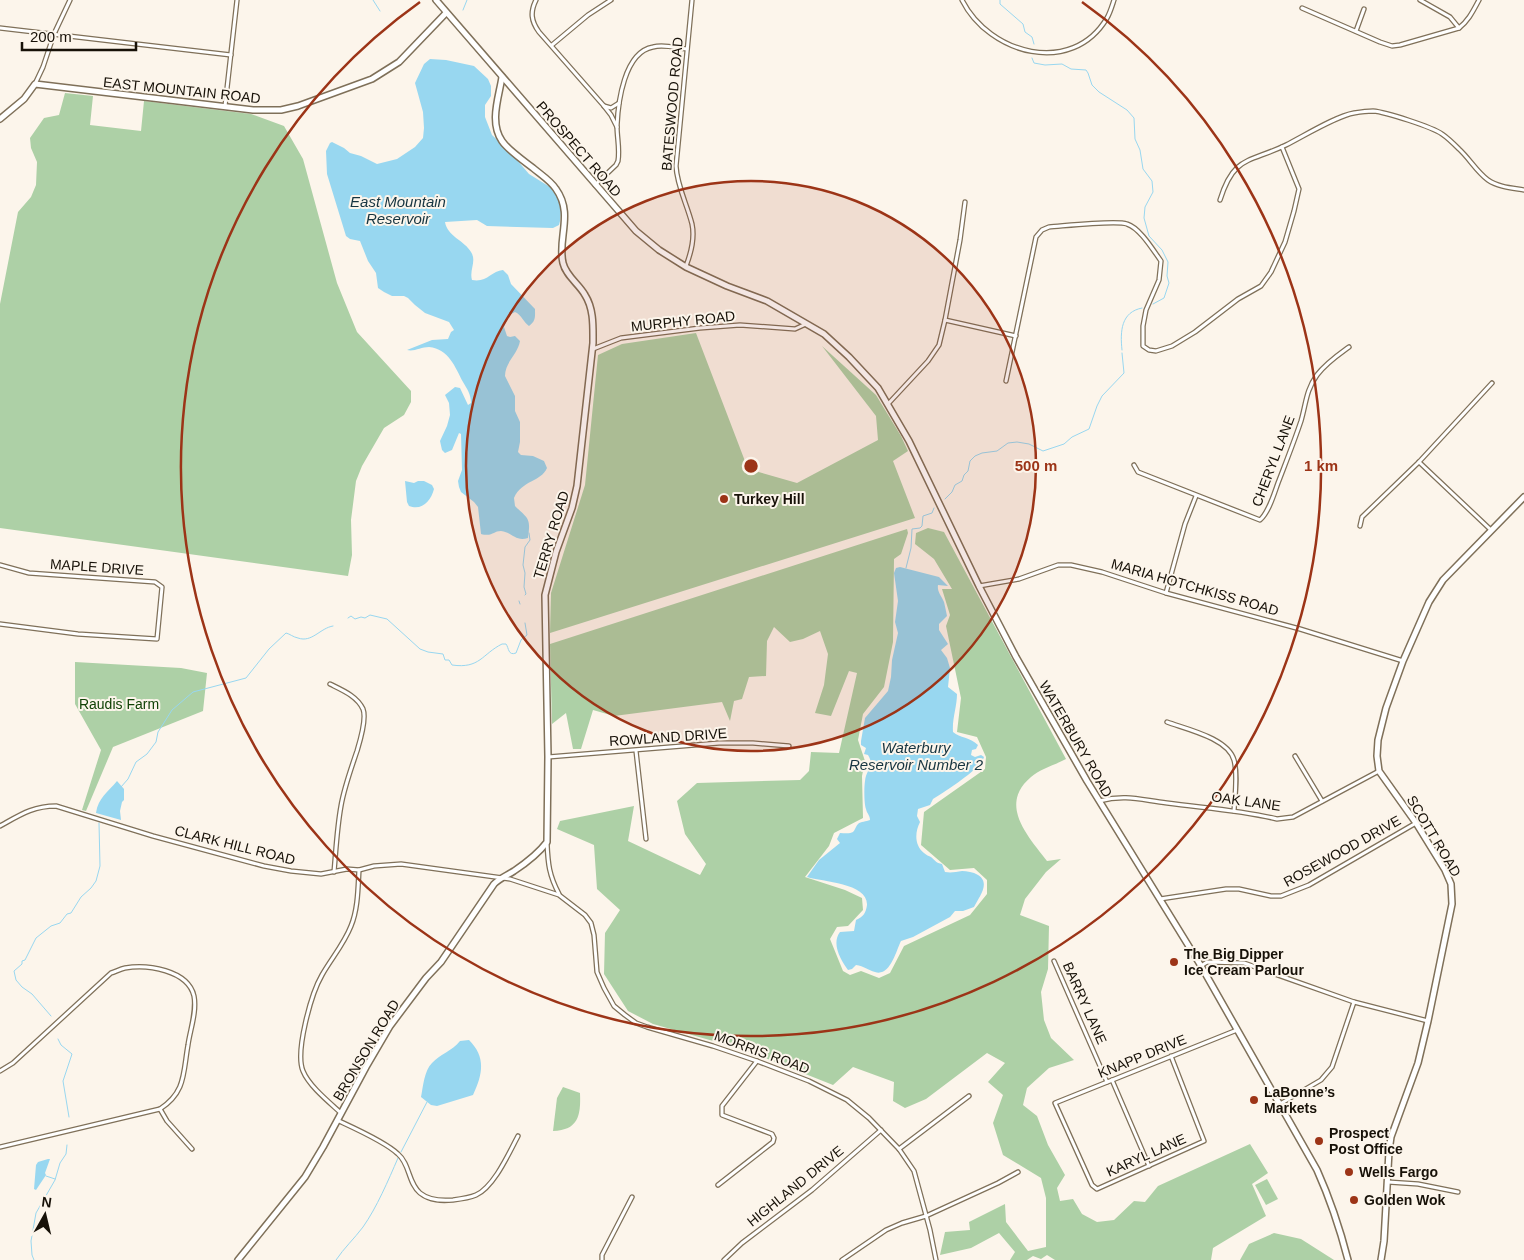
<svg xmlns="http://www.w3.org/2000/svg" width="1524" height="1260" font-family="Arial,sans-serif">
  <rect width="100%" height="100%" fill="#fcf5eb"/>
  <g fill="#add0a6">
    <polygon points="65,93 93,96 90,125 141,131 144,101 251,114 284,126 303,159 337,283 357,332 411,391 411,402 404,415 384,428 362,466 356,481 351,520 352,555 348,576 0,528 0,304 18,212 31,197 36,185 37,162 31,148 30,138 44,118 59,115"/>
    <polygon points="696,333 748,469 797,483 878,440 876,416 822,346 876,395 901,436 908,451 893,461 915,518 550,633 551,593 585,485 598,355 622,344"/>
    <path d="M928,528L944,532L1066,759C1055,765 1040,769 1031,777C998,805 1028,836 1047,861L1061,859L1046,872L1025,899L1020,915L1049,926L1048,969L1041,992L1044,1020L1051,1038L1074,1060L1049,1068L1027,1088L1023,1105L1037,1116L1048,1145L1065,1175L1057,1188L1060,1201L1073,1199L1082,1214L1097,1222L1114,1220L1134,1201L1145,1202L1158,1186L1250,1144L1268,1173L1252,1184L1266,1216L1213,1248L1211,1260H1055L1047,1255L1041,1259L1033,1256L1027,1260H1010L1015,1252L999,1233L971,1248L940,1255L945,1232L970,1230L969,1222L1005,1204L1006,1222L1028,1251L1046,1247V1198L1041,1178L1003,1155L993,1123L1003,1095L988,1082L1005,1063L987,1053L926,1099L905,1108L893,1101L894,1082L853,1067L833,1085L745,1050L653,1024L628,1011L604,974L605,933L620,910L597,889L594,845L557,829L560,821L634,806L628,841L700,875L706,864L685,834L677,801L697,783L800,780L809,771L811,752L839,753L857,673L849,671L831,716L815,713L824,685L828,654L820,631L803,639L790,642L774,627L767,641L766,676L749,677L742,699L734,701L730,721L722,702L614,716L593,710L581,749H573L566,713L552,724L550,644L907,529L908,533L901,554L894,559L893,642L884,687L863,714L858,740L865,761L862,776L863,818L834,833L829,846L805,877L845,890L862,898L863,910L848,926L837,927L830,939L843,971L850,975L861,971L879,978L890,973L904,946L970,915L987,894V880L974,868L950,870L921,845L924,812L985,769L986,757L977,737L957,732L961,698L946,626L950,615L942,589H952L934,559L915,544L916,533Z"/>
    <polygon points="75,662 181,668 207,673 203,711 113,747 86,811 82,810 101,750 75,704"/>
    <path d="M563,1087L580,1093C581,1116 578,1130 553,1131L557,1098Z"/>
    <polygon points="1267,1179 1278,1199 1266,1205 1255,1185"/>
    <polygon points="1274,1233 1301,1239 1334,1260 1240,1260 1249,1244"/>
  </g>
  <g fill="#98d7f0">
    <path d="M430,59L446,60L474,66L488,79L491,86V96L485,105V117L492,135L511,153L529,174L550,187L558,198L561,209L560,221L559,225L553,228L487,226L477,220L445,222C447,236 465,241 471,252C477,261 469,270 472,280C487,283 491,271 503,270L508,275L511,284L535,309C535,317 536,321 529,326C523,322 522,315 515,312L509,315L504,327L507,336L510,337L515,336L520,341C518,354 505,362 505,376L515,396V411L520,422V442L518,452L521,455L533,456L544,461L547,468C541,482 522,480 514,498L515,506C528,519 531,517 528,538C515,542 512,532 501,531C493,531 493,537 481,534L478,507L474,502L461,492L459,487L458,481L462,470L461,434L459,433L452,450L445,453L442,450L440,441L447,426L450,415L449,403L445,395L455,387L460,388L468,405L471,403C471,394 467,389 463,382C455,367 449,349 429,347C421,347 414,352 407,350L432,340L448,339L451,332L454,330L449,322L425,313L415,305L408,298L404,296H392L384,292L378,288L376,273L368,261L360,241L350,239L346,236L327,174L326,151L330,143L332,142L344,148L350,153L361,156L377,164L397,159L415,147L423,138L424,128L423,112L415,83L424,64Z"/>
    <path d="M405,481L414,483L418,481H424L432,485L434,489C431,501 422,511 409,506L407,502Z"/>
    <path d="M900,567L939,577L948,586L938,585C937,592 941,595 944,602C945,606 946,611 947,616L939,624V630L948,644L941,650L947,658L950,668L948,687L957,694C957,707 952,718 953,732C960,738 970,737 978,745L976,749L972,750L971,755L975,757L981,755L984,757C981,769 944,792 933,799L930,805L918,809L917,816L920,822C915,832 914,845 924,853C926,855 929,856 931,857C936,861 936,863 942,864L945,872C951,873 956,872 962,871C967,871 973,872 978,875C991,883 979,897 974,907L963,911H955L950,917L913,937L901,941C896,951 890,977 875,972C868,970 864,966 856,965L852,969L848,970C841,960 831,944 840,932L854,931L856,920C863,917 866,913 867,905C868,883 823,882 807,877L819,860L840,843L837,839L840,833C844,833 850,834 853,832C855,830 856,826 858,824C861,821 866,822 870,820C870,815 867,814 866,809C864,804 864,787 865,781C866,770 875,766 868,755L864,754L866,748L861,745V741L865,718L888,691L891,677L892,660L898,633L895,622L898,601L894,573L896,568Z"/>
    <path d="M117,781L124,789V800L122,802L120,811L121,820L96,813C98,798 108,792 117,781Z"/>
    <path d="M469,1040C486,1057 483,1074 473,1095L437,1106L431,1105L421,1097C423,1087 424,1071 432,1063C440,1054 452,1051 460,1041Z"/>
    <polygon points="48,1159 50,1159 45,1173 46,1175 36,1190 34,1189 36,1165 38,1162"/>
  </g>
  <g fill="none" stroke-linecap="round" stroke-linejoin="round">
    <g stroke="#98d7f0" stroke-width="1">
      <polyline points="373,0 380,11"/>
      <polyline points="1000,0 1000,4 1023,24 1025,32 1032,37 1034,44"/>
      <polyline points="463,10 467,0"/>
      <polyline points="1032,58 1034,63 1045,65 1062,64 1071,69 1086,70 1088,73 1092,85 1099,92 1127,110 1134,118 1135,139 1140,150 1143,169 1152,181 1153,192 1145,207 1144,218 1149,236 1162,250 1168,262 1167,276 1169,283 1164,298 1153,304"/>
      <path d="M1122,350C1120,331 1121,312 1142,308"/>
      <polyline points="945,499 952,492 955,485 962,481 964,475 968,471 970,461 975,456 982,453 997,451 1008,443 1017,442 1029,444 1043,451 1064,444 1072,437 1089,429 1097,406 1102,396 1124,373 1122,353"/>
      <polyline points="906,568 911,548 912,529 920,528 922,526 923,516 932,513 934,508"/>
      <polyline points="525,595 526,594 524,587 525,573 523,565 525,547 530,540 529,533"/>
      <polyline points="519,601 520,604"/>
      <path d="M348,618L351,616L355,619L361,617L365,618L370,615L387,619L420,649L428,652L443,654L445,660H449L452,665C480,669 482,654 502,644H506C509,648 508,656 516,653L521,640L527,635L525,623"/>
      <path d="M121,787L128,779L136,762L147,754L156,742L158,732L172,710L193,692L246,678L269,649L286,633C290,634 293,637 298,638C312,643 320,628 333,626"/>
      <polyline points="51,1016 32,994 22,987 16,980 14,971 22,964 22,961 25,960 36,938 51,926 60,923 67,914 71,913 81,897 91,888 96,881 100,866 99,823"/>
      <polyline points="58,1039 61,1045 72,1054 63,1081 69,1117"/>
      <polyline points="401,1152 427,1102"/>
      <polyline points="46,1176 55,1179"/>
      <polyline points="34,1260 32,1255 31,1241 36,1213 55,1180 60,1163 66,1154 67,1145"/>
      <path d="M336,1260C344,1248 354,1239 363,1227C377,1207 388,1181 398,1158"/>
    </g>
    <g stroke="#7f7059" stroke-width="5.5">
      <g id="street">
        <path d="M536,0C530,12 531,21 539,32L604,106L611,115L617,127"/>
        <path d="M962,0C989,54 1072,77 1107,18C1110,13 1112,6 1114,0"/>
        <polyline points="1420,0 1450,17 1459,28"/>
        <path d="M1302,8L1380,42L1392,46L1400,45L1459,28C1469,20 1473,11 1479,0"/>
        <polyline points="0,28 231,55"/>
        <polyline points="1356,31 1364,9"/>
        <polyline points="552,45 588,15 611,0"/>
        <polyline points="35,84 43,67 54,34 70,0"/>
        <polyline points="225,106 237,0"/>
        <polyline points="604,106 611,108 619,103"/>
        <path d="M595,185L616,165L618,161C620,149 617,138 617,126C618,103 624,52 653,47C664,44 676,48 687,49"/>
        <path d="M1220,200C1234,155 1249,163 1286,145C1304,136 1336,116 1354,113C1360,112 1368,111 1373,111C1386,112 1432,127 1442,134C1448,138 1454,144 1459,149C1469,158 1477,172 1488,180C1498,187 1512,188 1524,190"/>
        <path d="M686,266C691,253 695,238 692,224C687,204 677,186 676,166L692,0"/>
        <polyline points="945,320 1016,336"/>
        <polyline points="593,349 621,338 700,328 740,325 795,329 806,324"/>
        <path d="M1006,381L1036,237L1042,230L1049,227C1064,226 1116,220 1127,224C1140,228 1153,250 1161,261L1159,280L1146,310L1143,326V346L1149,350L1156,351L1172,346L1195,332L1238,299L1261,286L1271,272L1285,242L1294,211L1299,189L1282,147"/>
        <polyline points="888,404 928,361 939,345 945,320 960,240 965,202"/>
        <polyline points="1419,462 1491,530"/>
        <path d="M1134,465L1138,472L1260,520C1269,512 1274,494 1278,483C1286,462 1294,442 1301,421C1306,404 1306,390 1317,375C1326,363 1338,355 1349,347"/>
        <polyline points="1360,526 1362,517 1419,462 1492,383"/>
        <polyline points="0,565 29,573 155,582 162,587 157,639 78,634 0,624"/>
        <polyline points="979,586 1019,579 1058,565 1071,565 1102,572 1166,593 1300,629 1403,661"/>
        <polyline points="1166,593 1185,524 1196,496"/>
        <path d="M330,684C342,690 357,696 363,709C367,719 360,741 357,751C351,769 344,788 341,806C337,828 336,850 334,872"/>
        <path d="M1167,722C1186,729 1228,738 1234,760C1238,775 1235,795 1234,811"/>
        <polyline points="636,751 646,839"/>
        <polyline points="1295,756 1322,801"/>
        <polyline points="548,757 719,743 753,743 789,746"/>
        <path d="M1099,801C1126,794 1141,800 1167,803C1204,808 1241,810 1277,819L1293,817L1379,771"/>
        <path d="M0,826C20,815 33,806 56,806L153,836L264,866L291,871L321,874L347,869L359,870L374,866L401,864L510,879L559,895L585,915L591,923L594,935L597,972L604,988L614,1006L625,1015L636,1023L647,1027L713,1046L757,1061L809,1081L847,1100L869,1118L899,1149L914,1171L930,1230L936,1260"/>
        <path d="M547,843C548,864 549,875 559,894"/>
        <polyline points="1160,899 1226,889 1239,889 1271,896 1281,896 1309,885 1416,823"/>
        <polyline points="1054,961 1107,1082"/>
        <polyline points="1201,966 1207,962 1244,963 1354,1002 1428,1021"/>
        <polyline points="1171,1056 1204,1141 1097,1189 1092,1185 1055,1103 1237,1030"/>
        <path d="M0,1071L13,1063L111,973C115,972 120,969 125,968C147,964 188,970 194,996C197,1012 190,1030 188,1045C183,1073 186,1092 160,1109L0,1147"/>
        <polyline points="1112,1080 1149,1166"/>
        <polyline points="1280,1104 1321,1080 1332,1067 1354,1002"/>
        <polyline points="160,1109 167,1121 192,1149"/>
        <path d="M341,1113C329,1102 309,1086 303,1071C295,1052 311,994 322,975C331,959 344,944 351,926C358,909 358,888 359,870"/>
        <path d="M337,1120C354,1128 386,1142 398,1154C410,1164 408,1183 420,1193C430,1201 442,1201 453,1200C461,1199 469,1198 476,1195C494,1187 509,1153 518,1136"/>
        <polyline points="899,1149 969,1096"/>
        <polyline points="1388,1182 1418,1184 1458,1192"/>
        <polyline points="718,1185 773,1142 774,1138 772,1134 722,1115 722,1106 757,1061"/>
        <polyline points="602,1260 602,1255 632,1197"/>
        <polyline points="724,1260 742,1243 812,1190 881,1130"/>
        <polyline points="842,1260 886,1230 902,1223 926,1216 998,1183 1018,1172"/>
      </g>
    </g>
    <g stroke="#7f7059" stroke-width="8">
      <g id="secondary">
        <polyline points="0,119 24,99 35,84 253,110 281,110 298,106 372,79 399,62 446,13"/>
        <path d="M238,1260L305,1177L323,1147L366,1067L390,1026L426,978L441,962L494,884C500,878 506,876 514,871C526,863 538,854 547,842L548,757L545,595L556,552L572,508L577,486L593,343C593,327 594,309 585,295C579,284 566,276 563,263C557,239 574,214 556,189C551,181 540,174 533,168C524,161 508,150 502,141C489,122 499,97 502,77"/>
        <polyline points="1381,1260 1384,1241 1389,1151 1391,1137 1418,1063 1428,1021 1452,904 1451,884 1445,870 1416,823 1379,771 1377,756 1378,740 1386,708 1403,661 1429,602 1443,580 1524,497"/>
      </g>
    </g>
    <g stroke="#7f7059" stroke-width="8">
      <path id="primary" d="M436,0L636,231L659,250L686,267L727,286L767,301L824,334L849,357L878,388L909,441L979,586L1016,657L1087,781L1201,966L1317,1170C1330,1199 1340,1229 1348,1260"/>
    </g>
    <use href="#street" stroke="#fff" stroke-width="3"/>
    <use href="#secondary" stroke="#fff" stroke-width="5"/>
    <use href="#primary" stroke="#fff" stroke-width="5"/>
  </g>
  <circle cx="751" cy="466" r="285" fill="#9c3417" fill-opacity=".12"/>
  <g fill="none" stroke="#9c3417" stroke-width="2.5">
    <circle cx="751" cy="466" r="285"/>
    <path d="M1082 2A570 570 0 1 1 420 2"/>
  </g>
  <g fill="#9c3417" stroke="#fcf5eb" stroke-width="2">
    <circle cx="724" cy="499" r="5"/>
    <circle cx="1174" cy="962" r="5"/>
    <circle cx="1254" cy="1100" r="5"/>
    <circle cx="1319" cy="1141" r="5"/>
    <circle cx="1349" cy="1172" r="5"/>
    <circle cx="1354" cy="1200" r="5"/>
  </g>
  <g text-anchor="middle" stroke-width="4" stroke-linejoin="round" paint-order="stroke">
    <g font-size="14" fill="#171108" stroke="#fcf5eb">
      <text transform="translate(182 90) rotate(6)" y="5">EAST MOUNTAIN ROAD</text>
      <text transform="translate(672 104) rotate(-85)" y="5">BATESWOOD ROAD</text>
      <text transform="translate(579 149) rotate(49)" y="5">PROSPECT ROAD</text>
      <text transform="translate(683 321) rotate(-6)" y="5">MURPHY ROAD</text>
      <text transform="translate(1273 461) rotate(-69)" y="5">CHERYL LANE</text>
      <text transform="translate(551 535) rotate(-73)" y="5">TERRY ROAD</text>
      <text transform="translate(97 567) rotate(4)" y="5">MAPLE DRIVE</text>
      <text transform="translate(1195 587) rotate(16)" y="5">MARIA HOTCHKISS ROAD</text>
      <text transform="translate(668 737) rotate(-4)" y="5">ROWLAND DRIVE</text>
      <text transform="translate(1076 739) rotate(60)" y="5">WATERBURY ROAD</text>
      <text transform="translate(1246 801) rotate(8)" y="5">OAK LANE</text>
      <text transform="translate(1434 836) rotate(59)" y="5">SCOTT ROAD</text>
      <text transform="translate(235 845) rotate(14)" y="5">CLARK HILL ROAD</text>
      <text transform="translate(1342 851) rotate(-29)" y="5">ROSEWOOD DRIVE</text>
      <text transform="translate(1085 1003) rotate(66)" y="5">BARRY LANE</text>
      <text transform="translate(366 1050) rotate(-59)" y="5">BRONSON ROAD</text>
      <text transform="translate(762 1052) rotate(20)" y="5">MORRIS ROAD</text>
      <text transform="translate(1142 1056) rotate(-22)" y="5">KNAPP DRIVE</text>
      <text transform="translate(1146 1155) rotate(-24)" y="5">KARYL LANE</text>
      <text transform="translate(795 1186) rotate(-39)" y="5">HIGHLAND DRIVE</text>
    </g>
    <g font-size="14" font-weight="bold" fill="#171108" stroke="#fcf5eb" text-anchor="start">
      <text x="734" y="504">Turkey Hill</text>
      <text x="1184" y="959">The Big Dipper<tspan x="1184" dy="16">Ice Cream Parlour</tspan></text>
      <text x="1264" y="1097">LaBonne’s<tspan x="1264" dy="16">Markets</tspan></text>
      <text x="1329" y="1138">Prospect<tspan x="1329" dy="16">Post Office</tspan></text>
      <text x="1359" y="1177">Wells Fargo</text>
      <text x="1364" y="1205">Golden Wok</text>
    </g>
    <g font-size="14" fill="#104205" stroke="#fcf5eb">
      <text x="119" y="709">Raudis Farm</text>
    </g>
    <g font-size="15" font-style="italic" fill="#163440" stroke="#fcf5eb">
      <text x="398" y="207">East Mountain<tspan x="398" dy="17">Reservoir</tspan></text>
      <text x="916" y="753">Waterbury<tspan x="916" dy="17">Reservoir Number 2</tspan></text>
    </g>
  </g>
  <circle cx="751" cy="466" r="8" fill="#9c3417" stroke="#fcf5eb" stroke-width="2.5"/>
  <g font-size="15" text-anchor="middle" font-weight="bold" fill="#9c3417" stroke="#fcf5eb" stroke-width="4" stroke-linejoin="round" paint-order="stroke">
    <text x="1036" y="471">500 m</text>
    <text x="1321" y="471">1 km</text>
  </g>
  <g transform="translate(45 1215) rotate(8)" stroke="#fcf5eb" stroke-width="4" paint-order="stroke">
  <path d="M0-4L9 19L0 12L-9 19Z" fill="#171108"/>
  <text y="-8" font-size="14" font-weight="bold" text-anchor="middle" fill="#171108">N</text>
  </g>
  <path d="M22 42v8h114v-8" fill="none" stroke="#171108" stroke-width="2.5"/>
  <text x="30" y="42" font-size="15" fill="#171108" stroke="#fcf5eb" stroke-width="4" paint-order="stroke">200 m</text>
</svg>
